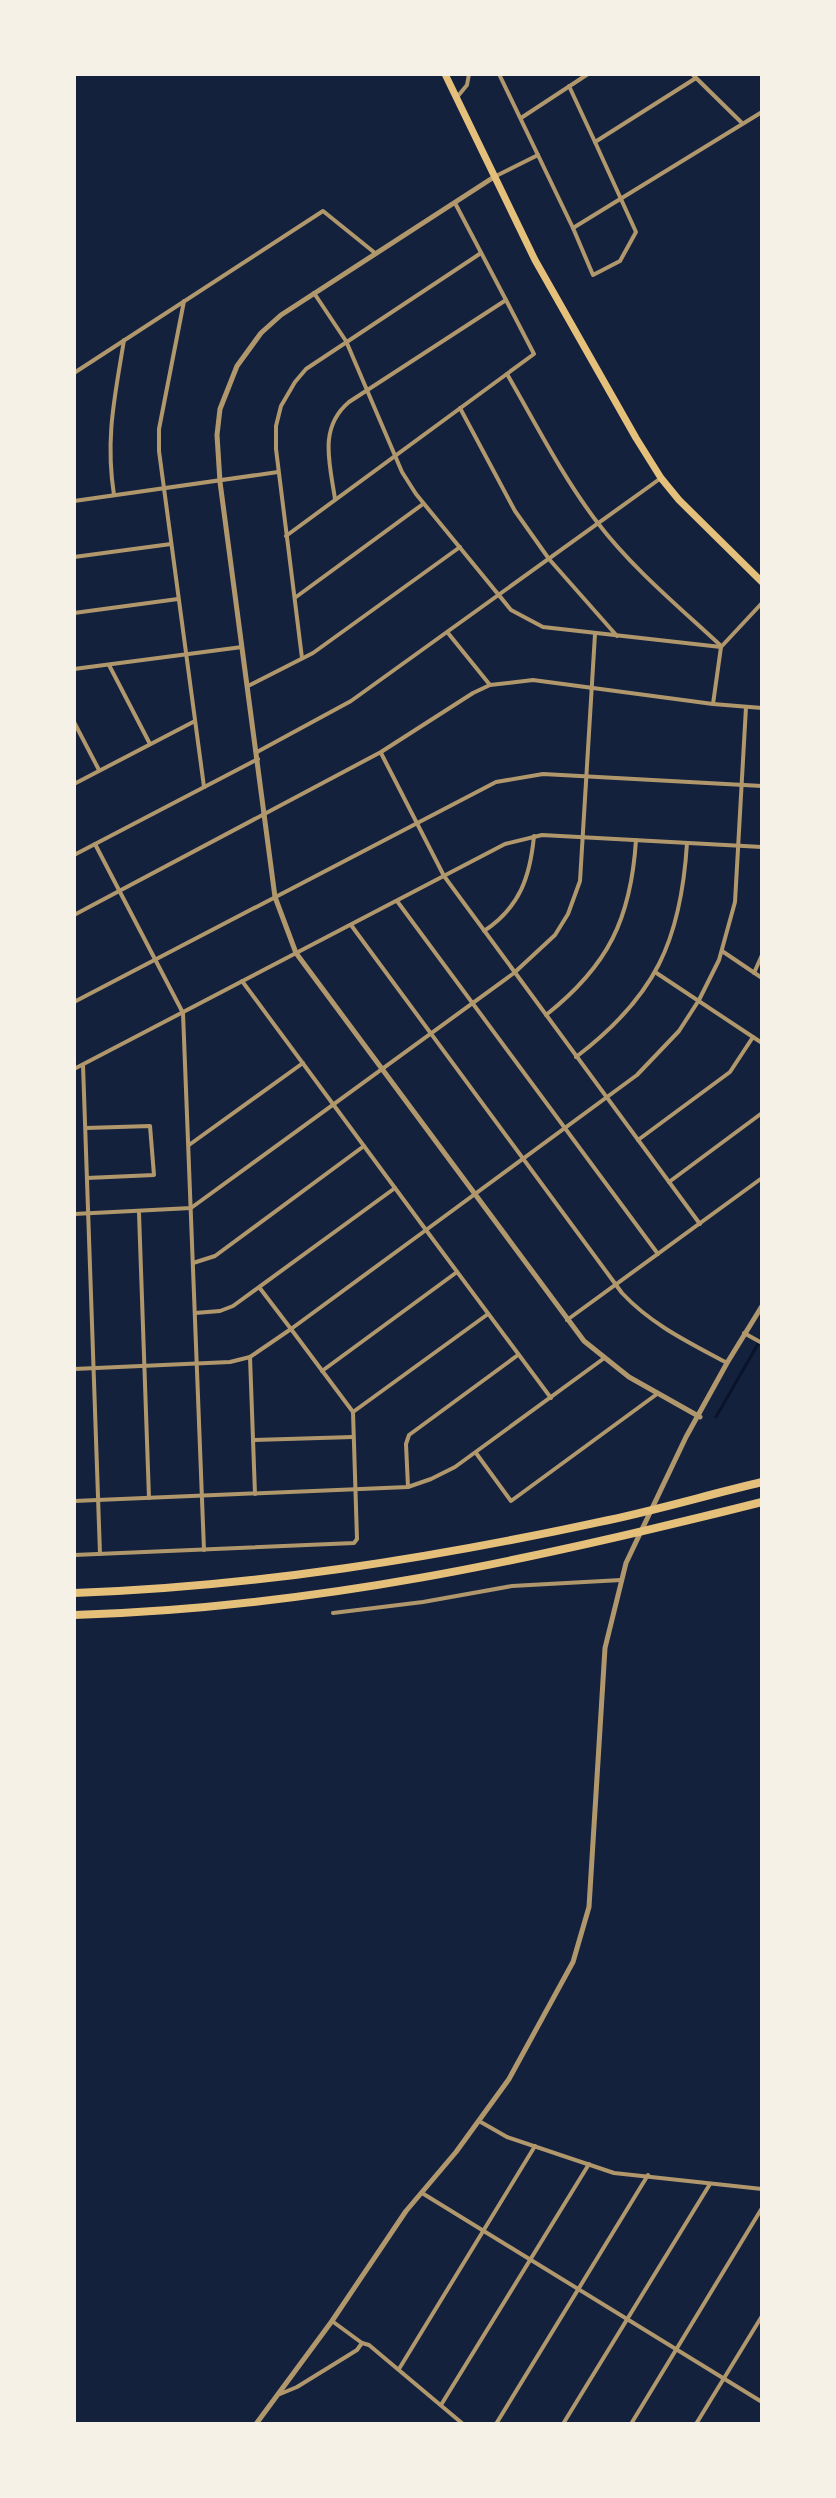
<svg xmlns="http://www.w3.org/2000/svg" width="836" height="2498" font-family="Lato,sans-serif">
  <rect width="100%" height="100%" fill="#14213d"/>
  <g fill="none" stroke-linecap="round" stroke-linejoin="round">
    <polyline stroke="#0b132b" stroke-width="3" points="716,1417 762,1337"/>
    <g stroke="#b1986c" stroke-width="4">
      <polyline points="499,74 573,228 762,112"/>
      <polyline points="692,74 741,122"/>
      <polyline points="569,86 595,142"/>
      <polyline points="458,96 467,85 469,74"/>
      <polyline points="521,118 588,74"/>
      <polyline points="496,176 538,155"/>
      <polyline points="573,228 593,275 620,261 636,232 595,142 696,78"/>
      <polyline points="314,293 346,341 402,472 416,494 511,610 543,627 721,647"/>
      <polyline points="184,301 159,429 159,451 204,787"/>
      <polyline points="74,373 323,211 375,253"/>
      <path d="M507,374C536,424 562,476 597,522C632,568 678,606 720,645"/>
      <polyline points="460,408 515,511 549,559 617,636"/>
      <path d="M114,495C105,438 115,396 124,340"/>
      <path d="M335,499C330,464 318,428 349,402L506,300L455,203"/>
      <polyline points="74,501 278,472"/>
      <polyline points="286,536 534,354 506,300"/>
      <polyline points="74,557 171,544"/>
      <polyline points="296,597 423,504"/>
      <polyline points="74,613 178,599"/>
      <polyline points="448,633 490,685"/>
      <polyline points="302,658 276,449 276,426 281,406 295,382 306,369 481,253"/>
      <polyline points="109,665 150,744"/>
      <polyline points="74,669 242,647"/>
      <polyline points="248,686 313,653 460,547"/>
      <polyline points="713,704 721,647 762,603"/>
      <polyline points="74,722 99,770"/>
      <polyline points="257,752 351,701 661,478"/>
      <polyline points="381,753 444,876 700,1224"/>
      <polyline points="74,784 195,721"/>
      <polyline points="95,844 183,1013 204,1550"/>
      <polyline points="74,855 258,759"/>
      <polyline points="397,901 658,1254"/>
      <polyline points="74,915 381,752 473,693 490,685 533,680 713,704 762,708"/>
      <path d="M351,925L622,1293C652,1325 688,1342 727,1363"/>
      <path d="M484,931C520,907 530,877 534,836"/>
      <polyline points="722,951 762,978"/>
      <polyline points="655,972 762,1043"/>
      <polyline points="754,973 762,955"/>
      <polyline points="242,981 395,1188"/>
      <polyline points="74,1002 496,782 543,774 762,786"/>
      <path d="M546,1015C608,966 631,919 636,840"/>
      <path d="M576,1057C655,997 681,941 687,843"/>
      <polyline points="83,1065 100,1554"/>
      <polyline points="74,1069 505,844 542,835 762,847"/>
      <polyline points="86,1128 150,1126 154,1175 87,1178"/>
      <polyline points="638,1140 730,1072 753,1037"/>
      <polyline points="189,1145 303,1063"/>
      <polyline points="669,1182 762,1113"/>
      <polyline points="139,1213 149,1498"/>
      <polyline points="74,1214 191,1208 514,973 555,935 568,914 580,881 595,634"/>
      <polyline points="193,1263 215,1256 364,1146"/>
      <polyline points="195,1313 220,1311 233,1306 395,1188 426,1230 291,1329 259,1287"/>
      <polyline points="567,1320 762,1178"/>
      <polyline points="744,1333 762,1343"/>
      <polyline points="250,1357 255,1494"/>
      <polyline points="74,1369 230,1362 250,1357 291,1329 353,1412 357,1539 354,1543 74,1555"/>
      <polyline points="322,1371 457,1272"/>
      <polyline points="551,1398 426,1230 637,1075 679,1031 699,1000 719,960 735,902 746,707"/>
      <polyline points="353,1412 488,1314"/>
      <polyline points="253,1440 353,1437"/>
      <polyline points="476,1453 511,1501 657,1394"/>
      <polyline points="408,1487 406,1444 409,1435 518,1355"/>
      <polyline points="74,1501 408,1487 431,1479 455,1467 603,1359"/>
      <polyline points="333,1613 423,1602 512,1586 621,1580"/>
      <polyline points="479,2121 507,2137 614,2173 762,2189"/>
      <polyline points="422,2193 762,2402"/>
      <polyline points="332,2321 362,2343 369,2345 463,2424"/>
      <polyline points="399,2369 535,2146"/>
      <polyline points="280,2394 297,2387 357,2350 362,2343"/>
      <polyline points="441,2405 589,2164"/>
      <polyline points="496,2424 648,2175"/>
      <polyline points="563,2424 710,2184"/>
      <polyline points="631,2424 762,2208"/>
      <polyline points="696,2424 762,2316"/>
      <polyline points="762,2424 762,2423"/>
    </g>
    <g stroke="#b1986c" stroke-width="5">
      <polyline points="494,177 281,315 261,333 237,366 220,409 217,435 220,482 275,897 296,953 584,1341 629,1377 700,1417"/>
      <polyline points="256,2424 332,2321 406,2211 456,2152 509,2079 573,1962 589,1907 605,1648 626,1563 686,1437 727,1363 762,1306"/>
    </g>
    <polyline stroke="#e5c07b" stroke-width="7" points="445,74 535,260 636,438 661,478 679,500 762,582"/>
    <g stroke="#e5c07b" stroke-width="8">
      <path d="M74,1593C254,1587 433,1558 609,1520C660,1509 711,1494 762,1482"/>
      <path d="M74,1615C312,1608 532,1560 762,1502"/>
    </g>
  </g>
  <rect width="836" height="2498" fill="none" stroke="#f6f1e7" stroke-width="152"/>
</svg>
